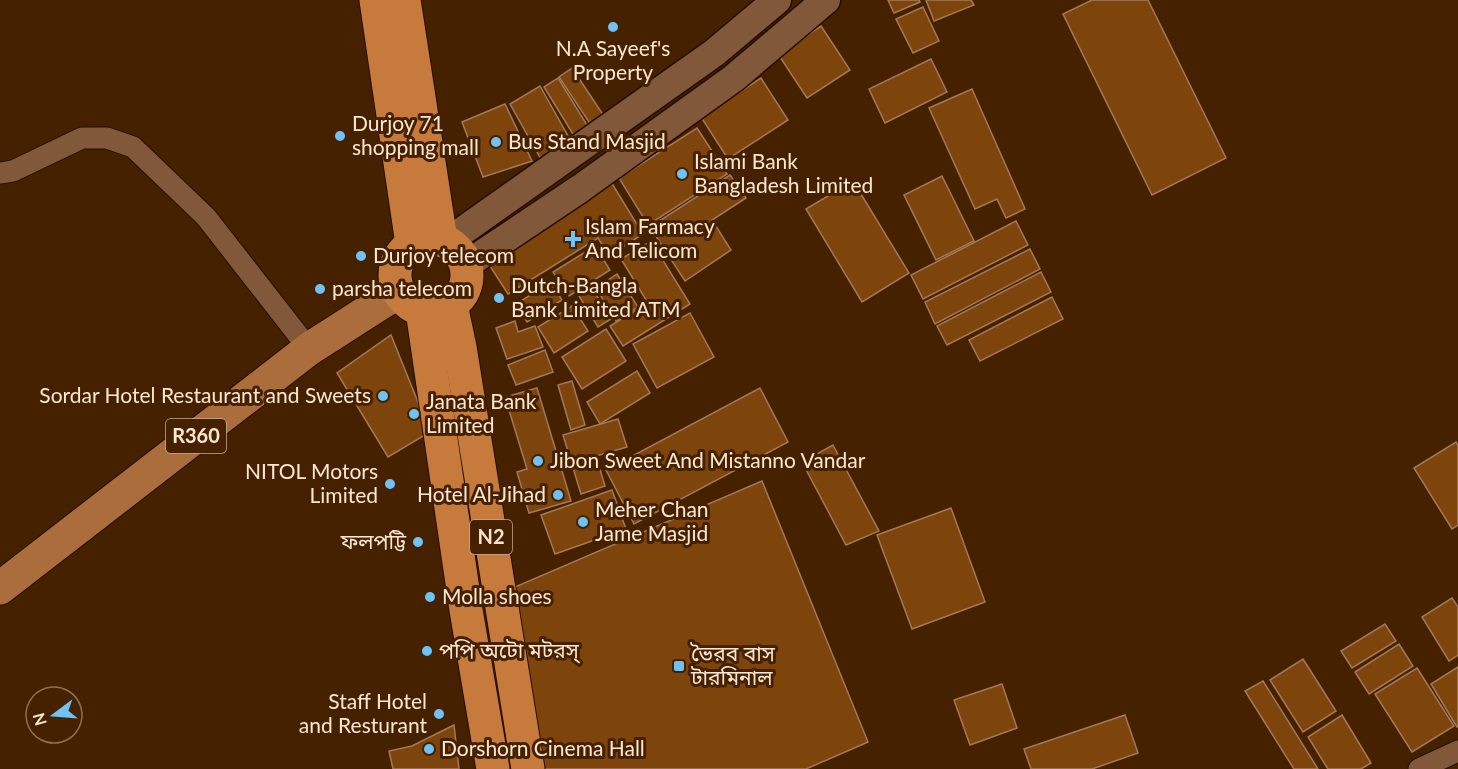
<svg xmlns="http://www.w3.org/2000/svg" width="1458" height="769" font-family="Lato,'Noto Sans Bengali',sans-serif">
  <rect width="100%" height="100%" fill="#452100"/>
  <g fill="#7d440c" stroke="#a37959" stroke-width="1.5">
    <polygon points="888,0 919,0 920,2 894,13"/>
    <polygon points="926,0 971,0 974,5 934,21"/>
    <polygon points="1092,0 1148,0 1226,158 1152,195 1063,14"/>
    <polygon points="923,7 939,41 913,53 896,19"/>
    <polygon points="821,26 850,70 807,98 778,54"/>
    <polygon points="931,59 947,92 885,123 869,89"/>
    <polygon points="572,68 606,119 593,128 559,77"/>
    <polygon points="558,78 590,130 576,139 544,87"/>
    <polygon points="761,78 788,120 728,159 701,117"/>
    <polygon points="540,86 572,143 542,161 510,104"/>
    <polygon points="972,89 1025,209 1006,218 997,199 975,209 929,108"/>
    <polygon points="505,104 532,161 483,177 462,122"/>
    <polygon points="697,128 727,174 648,225 619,178"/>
    <polygon points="730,175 746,198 712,220 731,250 685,281 650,227"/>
    <polygon points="942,176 974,241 936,260 904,195"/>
    <polygon points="853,181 909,273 862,302 806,209"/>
    <polygon points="611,182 643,234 609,256 598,238 508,294 486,260"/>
    <polygon points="1016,221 1028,245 923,299 911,275"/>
    <polygon points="651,241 690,304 623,346 610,326 648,303 621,259"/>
    <polygon points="595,246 610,270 569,296 553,272"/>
    <polygon points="1030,249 1040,269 935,324 925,302"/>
    <polygon points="1041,272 1051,292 947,345 937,326"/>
    <polygon points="617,274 638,307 616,321 596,288"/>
    <polygon points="551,282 562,300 527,322 516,304"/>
    <polygon points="592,288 611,319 598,327 579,296"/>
    <polygon points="1052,297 1063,319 980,361 969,340"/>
    <polygon points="572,306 588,331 554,353 538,327"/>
    <polygon points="690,313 714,357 657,388 633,344"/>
    <polygon points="515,321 518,332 535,326 543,347 507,359 496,328"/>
    <polygon points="606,329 626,361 582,389 562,357"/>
    <polygon points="391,335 430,432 388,457 337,373"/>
    <polygon points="545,350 553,372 516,385 508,365"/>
    <polygon points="637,371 650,393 600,424 587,402"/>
    <polygon points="572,381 585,425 571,430 558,385"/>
    <polygon points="537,388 571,501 529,513 517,472 527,469 505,397"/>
    <polygon points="760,388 788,442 634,524 606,470"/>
    <polygon points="618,419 627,447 596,456 605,486 581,494 563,435"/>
    <polygon points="1456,442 1458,446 1458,525 1452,529 1414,468"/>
    <polygon points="833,445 879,531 846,545 802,462"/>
    <polygon points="762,481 868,742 806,769 538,769 508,590"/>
    <polygon points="612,490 626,529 555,554 541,515"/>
    <polygon points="951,508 985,602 912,629 877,535"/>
    <polygon points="1452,598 1458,607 1458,655 1449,661 1422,617"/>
    <polygon points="1385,624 1396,641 1352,668 1341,651"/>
    <polygon points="1399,644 1413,666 1369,694 1355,672"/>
    <polygon points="1303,659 1336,711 1303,732 1270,680"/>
    <polygon points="1458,667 1458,726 1457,727 1431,684"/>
    <polygon points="1417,668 1454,726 1412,752 1375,694"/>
    <polygon points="1263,681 1318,769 1294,769 1245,691"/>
    <polygon points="1002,684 1017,728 970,745 954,700"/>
    <polygon points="1125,715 1138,753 1092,769 1031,769 1024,749"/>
    <polygon points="1342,715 1371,763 1361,769 1328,769 1308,737"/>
    <polygon points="454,725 459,769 393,769 389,751 412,746"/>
  </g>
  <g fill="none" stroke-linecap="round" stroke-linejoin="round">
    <g stroke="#260c00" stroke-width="23">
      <g id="street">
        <polyline points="0,173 13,171 82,138 107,138 133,147 206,217 309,349"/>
        <polyline points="1419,769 1458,751"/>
      </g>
    </g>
    <g stroke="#260c00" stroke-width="31">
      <g id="secondary">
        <polyline points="447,242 714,53 777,0"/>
        <polyline points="466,265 581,188 734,78 826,0"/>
      </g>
    </g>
    <g stroke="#260c00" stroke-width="35">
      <polyline id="primary" points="0,588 309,349 398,292"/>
    </g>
    <g stroke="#260c00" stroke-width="35">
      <g id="highway">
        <polyline points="376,0 412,244"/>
        <polyline points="404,0 441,240"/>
        <circle cx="431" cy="275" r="36"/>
        <polyline points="451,305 460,347 528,769"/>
        <polyline points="422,310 466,610 493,769"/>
      </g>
    </g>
    <use href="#street" stroke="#815839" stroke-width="21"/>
    <use href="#secondary" stroke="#815839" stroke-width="28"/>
    <use href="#primary" stroke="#aa6d3b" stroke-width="33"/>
    <use href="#highway" stroke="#c67b3c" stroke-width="33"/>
  </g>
  <g fill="#70c1f4" stroke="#452100" stroke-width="2">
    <circle cx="613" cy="27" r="6"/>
    <circle cx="340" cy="136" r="6"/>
    <circle cx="496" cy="142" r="6"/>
    <circle cx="682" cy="174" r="6"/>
    <path d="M570 230h6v6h6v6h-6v6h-6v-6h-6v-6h6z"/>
    <circle cx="361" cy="256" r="6"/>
    <circle cx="320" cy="289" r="6"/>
    <circle cx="499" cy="298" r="6"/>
    <circle cx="383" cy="396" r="6"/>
    <circle cx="414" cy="414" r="6"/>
    <circle cx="538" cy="461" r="6"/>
    <circle cx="390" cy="484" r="6"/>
    <circle cx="558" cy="495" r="6"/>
    <circle cx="583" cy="522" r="6"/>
    <circle cx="418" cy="542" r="6"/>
    <circle cx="430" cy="597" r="6"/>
    <circle cx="427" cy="651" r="6"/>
    <rect x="673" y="660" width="12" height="12" rx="3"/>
    <circle cx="439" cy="714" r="6"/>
    <circle cx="429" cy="749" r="6"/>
  </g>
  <g text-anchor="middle" stroke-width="6" stroke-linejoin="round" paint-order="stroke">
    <g fill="#452100" stroke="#c6ab95" stroke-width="1.5">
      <rect x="166" y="419" width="60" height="34" rx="4.5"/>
      <rect x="470" y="520" width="42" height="34" rx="4.5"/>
    </g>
    <g font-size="20" font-weight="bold" fill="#fee6d5">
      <text x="196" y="443">R360</text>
      <text x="491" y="544">N2</text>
    </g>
    <g font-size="21" fill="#fee6d5" stroke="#452100" text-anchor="start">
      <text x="613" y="56" text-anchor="middle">N.A Sayeef's<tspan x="613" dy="24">Property</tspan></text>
      <text x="352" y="131">Durjoy 71<tspan x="352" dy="24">shopping mall</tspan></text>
      <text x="508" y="149">Bus Stand Masjid</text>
      <text x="694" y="169">Islami Bank<tspan x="694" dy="24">Bangladesh Limited</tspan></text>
      <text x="585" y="234">Islam Farmacy<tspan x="585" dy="24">And Telicom</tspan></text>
      <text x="373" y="263">Durjoy telecom</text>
      <text x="511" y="293">Dutch-Bangla<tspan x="511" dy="24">Bank Limited ATM</tspan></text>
      <text x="332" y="296">parsha telecom</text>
      <text x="371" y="403" text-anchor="end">Sordar Hotel Restaurant and Sweets</text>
      <text x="426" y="409">Janata Bank<tspan x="426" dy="24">Limited</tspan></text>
      <text x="550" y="468">Jibon Sweet And Mistanno Vandar</text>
      <text x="378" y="479" text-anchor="end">NITOL Motors<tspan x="378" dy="24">Limited</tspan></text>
      <text x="546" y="502" text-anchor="end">Hotel Al-Jihad</text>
      <text x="595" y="517">Meher Chan<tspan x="595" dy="24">Jame Masjid</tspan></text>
      <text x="406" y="549" text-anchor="end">ফলপট্টি</text>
      <text x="442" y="604">Molla shoes</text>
      <text x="439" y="658">পপি অটো মটরস্</text>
      <text x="691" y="661">ভৈরব বাস<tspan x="691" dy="24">টারমিনাল</tspan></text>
      <text x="427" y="709" text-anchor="end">Staff Hotel<tspan x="427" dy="24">and Resturant</tspan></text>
      <text x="441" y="756">Dorshorn Cinema Hall</text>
    </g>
  </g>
  <g transform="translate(54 715) rotate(254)"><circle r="28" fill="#452100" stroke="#8f7055" stroke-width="1.5"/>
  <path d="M0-4.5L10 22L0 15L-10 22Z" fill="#70c1f4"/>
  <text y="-9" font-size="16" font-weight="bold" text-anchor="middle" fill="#fee6d5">N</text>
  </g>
</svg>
